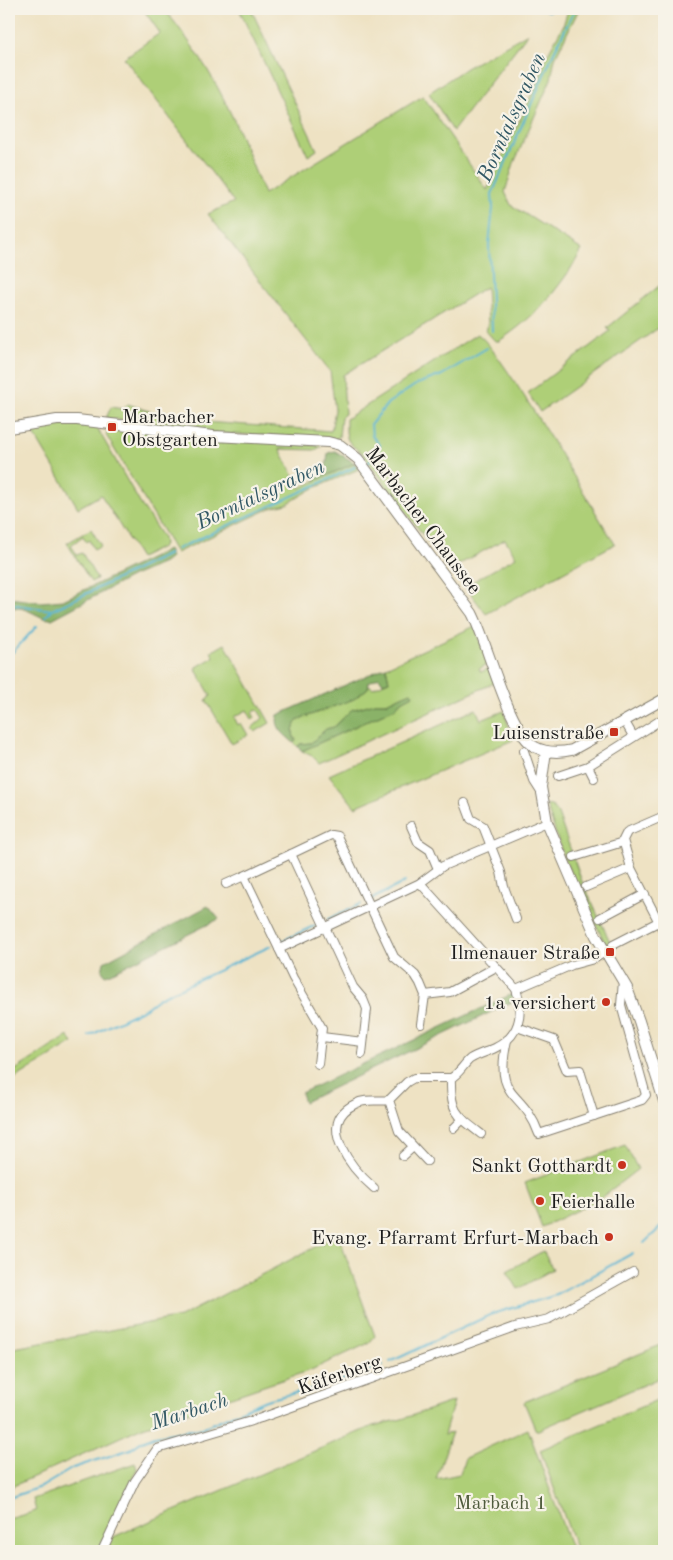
<svg xmlns="http://www.w3.org/2000/svg" width="673" height="1560" font-family="'Old Standard TT',serif">
  <rect width="100%" height="100%" fill="#f7f3e8"/>
  <filter id="ink" filterUnits="userSpaceOnUse"><feTurbulence type="fractalNoise" baseFrequency=".02" numOctaves="2"/><feDisplacementMap in="SourceGraphic" scale="10" xChannelSelector="R" yChannelSelector="G"/><feConvolveMatrix kernelMatrix="1 2 1 2 8 2 1 2 1" color-interpolation-filters="sRGB"/></filter>
  <filter id="wash" filterUnits="userSpaceOnUse"><feTurbulence type="fractalNoise" baseFrequency=".0096" numOctaves="4" result="noise"/><feDisplacementMap in="SourceGraphic" scale="20" xChannelSelector="R" yChannelSelector="G"/><feGaussianBlur stdDeviation="1.12" result="paint"/><feColorMatrix in="noise" values="0 0 0 0 0 0 0 0 0 0 0 0 0 0 0 0 0 1.4 0 .05"/><feComposite in="paint" operator="in"/></filter>
  <g filter="url(#wash)">
    <rect width="100%" height="100%" fill="#eee2c3"/>
    <g fill="#aecf77" stroke="#65764a">
      <path d="M143,9H164C195,46 223,91 241,137C249,155 256,175 264,194L423,96L487,190L540,77L546,57L563,26L568,10L579,9L555,58L551,79L514,163L505,192L511,205L582,250C561,287 536,317 499,341H495L486,331L488,324L486,287L343,375L345,414L341,417L339,437L337,439L213,433L106,418L111,407L123,409L128,404L177,420L331,431L335,410L330,371L208,214L234,202L124,58L160,33Z"/>
      <polygon points="239,9 251,9 317,150 308,156"/>
      <polygon points="528,33 453,131 429,93 466,68"/>
      <polygon points="664,282 664,324 540,412 528,393 610,331 607,328"/>
      <path d="M477,334C495,340 597,516 615,544L486,614L465,586L516,557L505,539L449,570L362,453C345,441 346,439 346,419Z"/>
      <polygon points="66,424 96,426 140,503 163,538 164,544 162,547 140,558 101,495 78,508 31,429"/>
      <polygon points="104,428 322,446 315,450 280,449 300,488 355,463 359,469 312,489 287,504 271,508 176,553 106,435 108,432"/>
      <polygon points="91,529 101,546 94,550 89,540 86,542 83,536 71,545 77,555 82,553 97,579 91,582 67,543"/>
      <path d="M475,626L488,664L479,669L481,672L489,668L494,683L319,763L312,756L302,751L395,708L400,702L413,695L411,692L386,703H375L351,710L334,727L326,729L311,743L300,744L298,747L294,743L296,740C291,733 293,728 297,720L354,699L368,688L369,685L373,688L389,681L386,667Z"/>
      <polygon points="225,644 270,723 255,732 252,728 263,718 258,710 252,712 255,718 252,719 247,710 234,717 238,725 241,723 248,735 232,744 206,700 211,696 195,668 214,657 211,652"/>
      <polygon points="476,709 481,720 504,711 513,740 355,807 329,775"/>
      <polygon points="546,804 553,807 558,814 581,879 612,946 608,949 565,861"/>
      <polygon points="68,1036 73,1043 9,1082 9,1074"/>
      <polygon points="625,1145 638,1169 598,1200 542,1227 525,1183"/>
      <polygon points="338,1235 375,1336 369,1343 311,1370 140,1428 9,1488 9,1349 180,1317"/>
      <polygon points="543,1251 553,1269 518,1289 507,1271"/>
      <polygon points="663,1344 664,1376 536,1431 524,1402"/>
      <polygon points="664,1397 664,1551 577,1551 540,1450"/>
      <polygon points="454,1401 444,1435 452,1432 436,1479 460,1474 465,1458 528,1429 572,1551 106,1551 113,1537 373,1426 402,1419"/>
      <polygon points="135,1463 137,1469 98,1551 9,1551 9,1519 36,1511 33,1499"/>
    </g>
    <g fill="#8ab268" stroke="#536742">
      <polygon points="335,451 355,463 315,481 316,475 326,467 328,453"/>
      <path d="M168,550L171,557L164,563L133,576L52,619C38,620 29,605 9,608V598L41,602L63,600Z"/>
      <path d="M386,667L389,681L383,683L379,677L369,682L368,688L354,699L297,720C293,728 291,733 296,741L294,743C285,735 274,728 278,715Z"/>
      <polygon points="411,692 413,695 400,702 395,708 302,751 298,747 300,744 311,743 326,729 334,727 351,710 375,703 386,703"/>
      <polygon points="208,906 219,919 109,974 105,975 102,971 104,962"/>
      <polygon points="512,994 514,1001 304,1102 301,1093"/>
    </g>
    <g fill="none" stroke-linecap="round" stroke-linejoin="round">
      <g stroke="#54b3d2" stroke-width="2">
        <polyline points="545,9 547,11 556,9"/>
        <polyline points="492,331 489,244 493,208 492,194 553,54 575,9"/>
        <polyline points="368,463 377,454 380,445 372,436 371,424 388,403 417,384 442,375 487,348"/>
        <polyline points="177,549 355,467"/>
        <polyline points="9,604 52,610 169,554"/>
        <polyline points="45,617 52,610"/>
        <polyline points="9,656 37,626"/>
        <polyline points="372,899 405,882"/>
        <polyline points="328,919 361,904"/>
        <polyline points="282,941 316,925"/>
        <polyline points="89,1036 146,1008 159,998 271,946"/>
        <polyline points="644,1243 664,1224"/>
        <polyline points="390,1362 492,1314 557,1295 633,1253"/>
        <polyline points="9,1498 43,1486 73,1468 131,1449 142,1441 155,1436 202,1428 266,1400 325,1386 383,1365"/>
      </g>
    </g>
  </g>
  <g filter="url(#ink)">
    <g fill="none" stroke-linecap="round" stroke-linejoin="round">
      <g stroke="#857f70" stroke-width="10">
        <g id="minor">
          <polyline points="625,722 633,736"/>
          <polyline points="524,751 534,781 541,792"/>
          <polyline points="588,766 594,778"/>
          <polyline points="558,776 588,766 664,718"/>
          <polyline points="465,803 471,819 483,826 501,872 504,887 516,919"/>
          <polyline points="664,816 627,832 623,840 631,868 664,932"/>
          <polyline points="411,826 418,842 430,850 438,869"/>
          <polyline points="291,854 331,835 337,836 394,957 415,975 420,983 425,995 421,1024"/>
          <polyline points="574,857 623,842"/>
          <polyline points="244,876 291,854 353,987 363,999 367,1009 362,1054"/>
          <path d="M420,883L516,989C524,1014 520,1036 495,1048C487,1052 478,1054 470,1059C463,1065 459,1074 451,1078C450,1111 456,1115 481,1134"/>
          <polyline points="226,884 244,876 293,978 322,1028 318,1064"/>
          <polyline points="586,887 631,868"/>
          <polyline points="600,918 645,894"/>
          <polyline points="613,945 664,919"/>
          <polyline points="279,949 420,883 443,866 547,822"/>
          <polyline points="516,989 572,965 594,959 605,952"/>
          <polyline points="425,995 450,992 496,967"/>
          <polyline points="517,1027 554,1040 567,1071 580,1070 581,1074 594,1116"/>
          <polyline points="322,1037 363,1042"/>
          <path d="M507,1040C493,1102 523,1088 539,1134L642,1100L646,1095L621,1005L623,981"/>
          <polyline points="454,1128 462,1120"/>
          <polyline points="403,1156 413,1147"/>
          <polyline points="427,1161 399,1131 389,1100 407,1082 414,1078 451,1078"/>
          <path d="M374,1188C353,1170 314,1124 355,1104C366,1098 378,1102 389,1100"/>
          <polyline points="102,1551 135,1481 157,1449 261,1418 515,1327 549,1319 633,1272"/>
        </g>
      </g>
      <g stroke="#857f70" stroke-width="12">
        <g id="tertiary">
          <path d="M9,428L57,420H77L213,436L328,442L340,445L358,459L472,613C488,643 508,731 535,747C547,753 559,753 572,750L664,699"/>
          <polyline points="546,751 541,787 547,822 596,936 627,988 639,1021 664,1101"/>
        </g>
      </g>
      <use href="#minor" stroke="#fff" stroke-width="8"/>
      <use href="#tertiary" stroke="#fff" stroke-width="10"/>
    </g>
  </g>
  <g fill="#c8321e" stroke="#f7f3e8" stroke-width="2">
    <rect x="107" y="422" width="10" height="10" rx="2.5"/>
    <rect x="609" y="727" width="10" height="10" rx="2.5"/>
    <rect x="605" y="947" width="10" height="10" rx="2.5"/>
    <circle cx="606" cy="1002" r="5"/>
    <circle cx="622" cy="1165" r="5"/>
    <circle cx="540" cy="1201" r="5"/>
    <circle cx="609" cy="1237" r="5"/>
  </g>
  <g text-anchor="middle" stroke-width="4.5" stroke-linejoin="round" paint-order="stroke">
    <g font-size="20" fill="#1c1c1c" stroke="#f7f3e8" text-anchor="end">
      <text x="122" y="423" text-anchor="start">Marbacher<tspan x="122" dy="23">Obstgarten</tspan></text>
      <text x="604" y="739">Luisenstraße</text>
      <text x="600" y="959">Ilmenauer Straße</text>
      <text x="596" y="1009">1a versichert</text>
      <text x="612" y="1172">Sankt Gotthardt</text>
      <text x="550" y="1208" text-anchor="start">Feierhalle</text>
      <text x="599" y="1244">Evang. Pfarramt Erfurt-Marbach</text>
    </g>
    <g font-size="20" fill="#1c1c1c" stroke="#f7f3e8">
      <text transform="translate(424 520) rotate(53)" y="7">Marbacher Chaussee</text>
      <text transform="translate(339 1374) rotate(-19)" y="7">Käferberg</text>
    </g>
    <g font-size="20" fill="#4f5b3c" stroke="#f7f3e8">
      <text x="501" y="1509">Marbach 1</text>
    </g>
    <g font-size="21" font-style="italic" fill="#325865" stroke="#f7f3e8">
      <text transform="translate(511 117) rotate(-66)" y="7">Borntalsgraben</text>
      <text transform="translate(260 494) rotate(-25)" y="7">Borntalsgraben</text>
      <text transform="translate(189 1411) rotate(-18)" y="7">Marbach</text>
    </g>
  </g>
  <rect width="673" height="1560" fill="none" stroke="#f7f3e8" stroke-width="30"/>
</svg>
